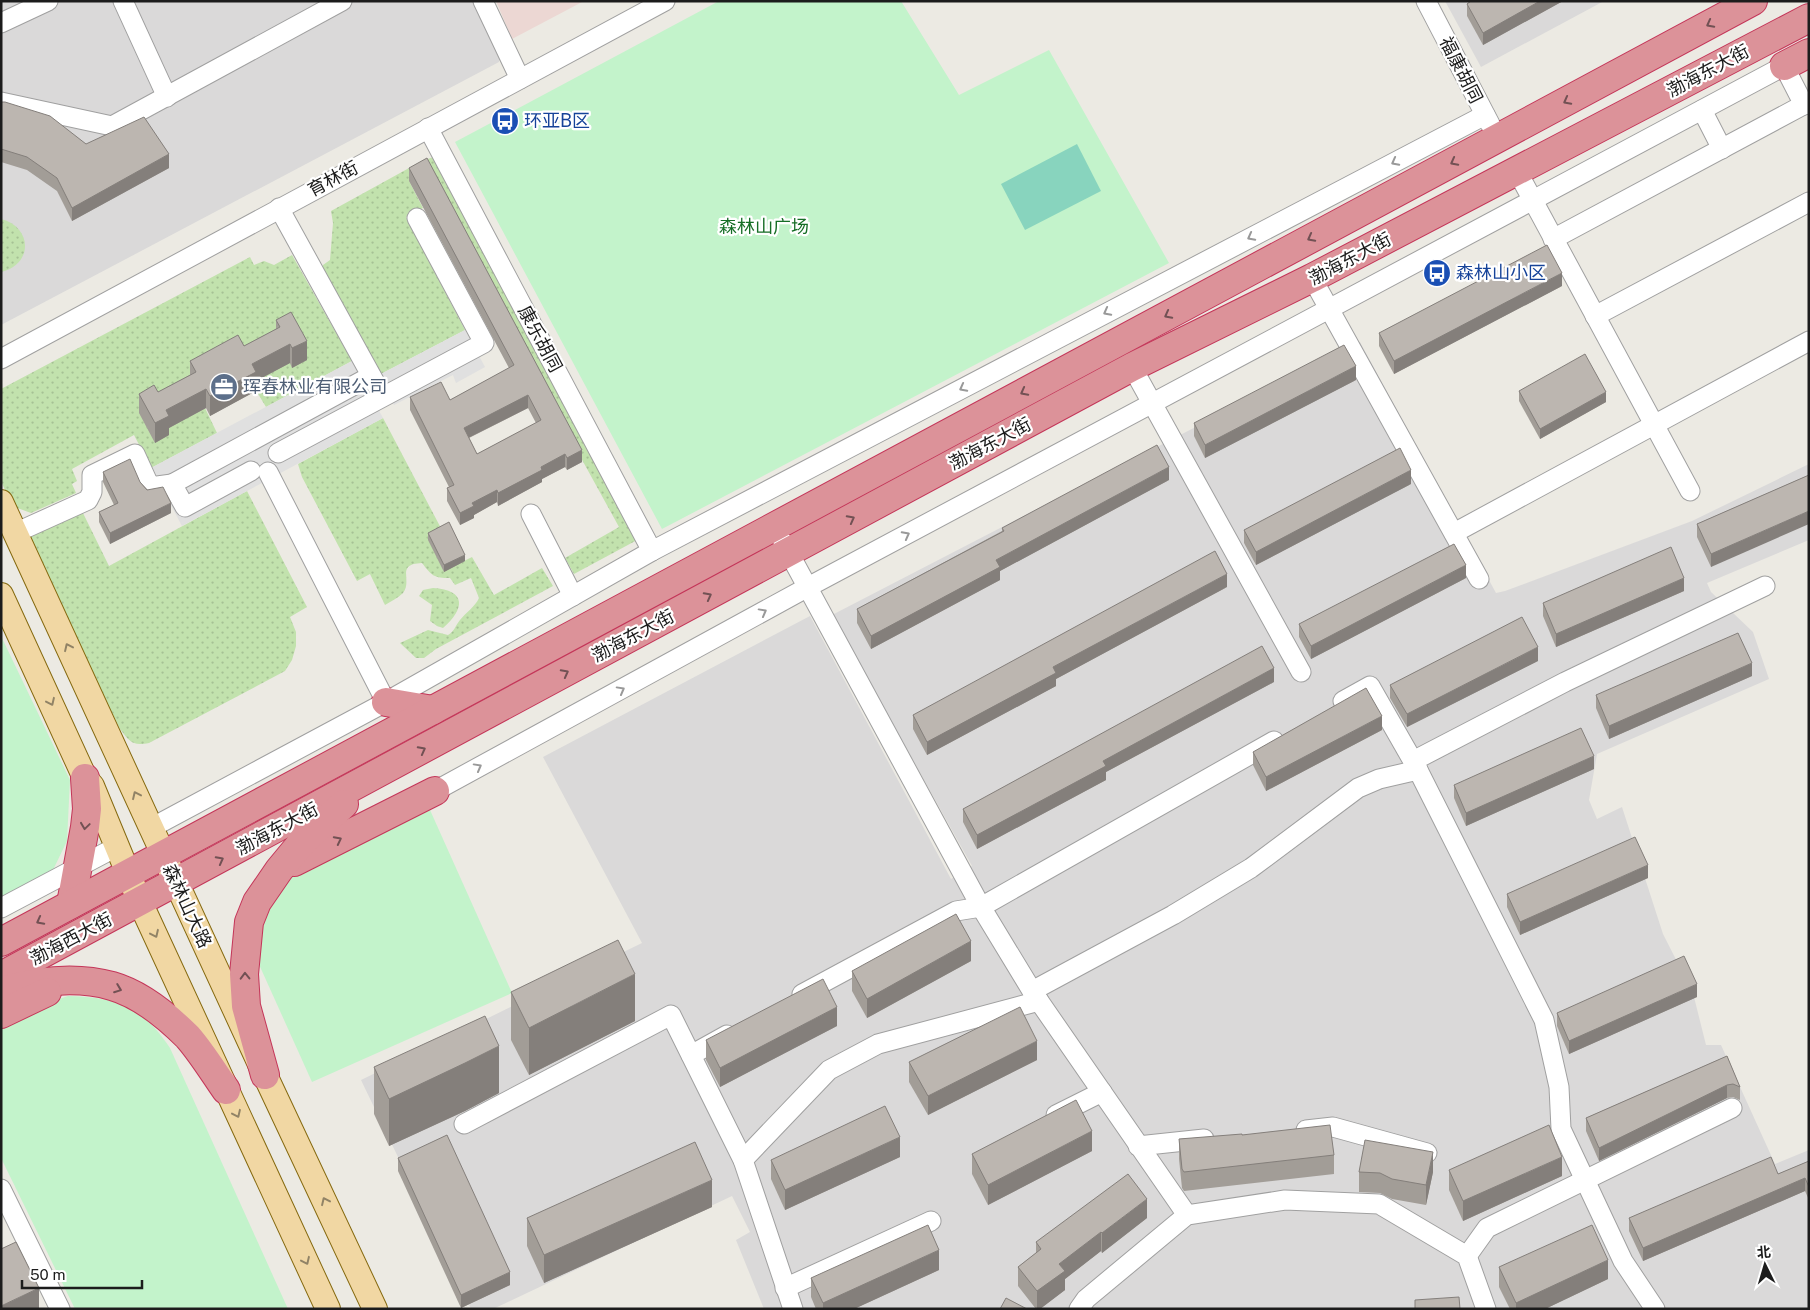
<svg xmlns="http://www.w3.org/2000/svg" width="1810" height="1310" font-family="'Public Sans','Noto Sans SC',sans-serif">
  <defs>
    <pattern id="grass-dots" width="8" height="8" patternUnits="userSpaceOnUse" patternTransform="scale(1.25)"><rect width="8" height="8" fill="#c2e2ad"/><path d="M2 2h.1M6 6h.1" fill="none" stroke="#a6c194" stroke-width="1.8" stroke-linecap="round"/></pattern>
  </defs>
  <rect width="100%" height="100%" fill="#eceae3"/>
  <g fill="#dad9d9">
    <polygon points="1,1 474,1 500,56 499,62 1,325"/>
    <polygon points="1445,1 1604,1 1481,67"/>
    <polygon points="1360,342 1496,593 1505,591 1692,521 1809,464 1809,540 1707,583 1711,592 1753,632 1769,679 1597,754 1589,800 1597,819 1622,807 1663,934 1693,993 1706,1045 1721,1045 1775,1164 1809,1150 1809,1309 764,1309 736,1240 750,1232 732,1196 493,1309 471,1309 361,1080 642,943 543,757 810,616 951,879 972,866 832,615"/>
  </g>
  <polygon fill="#ecd7d3" points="496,1 584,1 512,39"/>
  <g fill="url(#grass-dots)">
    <polygon points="433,157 639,539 574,574 565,558 619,527 553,407 409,181 423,208 406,217 465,330 379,375 322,278 323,265 330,260 333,223 331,211 420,162"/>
    <path d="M1,219C33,227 33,265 1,272Z"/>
    <polygon points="292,255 352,361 266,407 252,384 291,331 166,429 205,408 217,433 151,468 134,435 72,469 77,481 72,484 76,493 31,513 12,506 1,481 1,389 250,257 254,265 264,261 274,265"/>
    <path d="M383,418L443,532L444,571L472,557L494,595L542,568L553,586L436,649L424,658H416L400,643L428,630L448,635C455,631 455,626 460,620C466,612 475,607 479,598L471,578L455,585L450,578C434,578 432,576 422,563C395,564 413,580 403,593C398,598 391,601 385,605L370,574L357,581L302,477L298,464Z"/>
    <path d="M247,491L307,607L290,617L296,632V646L292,660L285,671L270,679L149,743C132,746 130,742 120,729L30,544V538L33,534L82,511L109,566Z"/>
    <path d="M433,588C467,590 465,609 443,628L437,626L430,621L432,605L419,596L423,590Z"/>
  </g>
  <g fill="#c3f3cb">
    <polygon points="719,1 901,1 959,95 1049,50 1169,263 662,529 455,142"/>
    <polygon points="1,636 70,780 67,841 53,870 1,897"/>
    <polygon points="430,810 512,993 312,1082 257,960 260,917 287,874"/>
    <path d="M68,996C116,997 143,1007 170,1048L288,1309H75L1,1158V1022L36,1007Z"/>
  </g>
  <polygon fill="#88d4be" points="1077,144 1101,191 1025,230 1001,184"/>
  <g fill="#e0e0e0">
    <polygon points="465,330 485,367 456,383 453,375 394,405 379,375"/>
    <polygon points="352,361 383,418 182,526 151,468"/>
  </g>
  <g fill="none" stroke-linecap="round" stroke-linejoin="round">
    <g stroke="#a0a0a0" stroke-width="21">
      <g id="minor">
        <polyline points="123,1 167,97"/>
        <polyline points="483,1 520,79"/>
        <polyline points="1426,1 1490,124"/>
        <polyline points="1,23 48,1"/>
        <polyline points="1,102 112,126 342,1"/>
        <polyline points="1702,110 1722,149"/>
        <polyline points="428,128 652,551"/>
        <polyline points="1517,171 1690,491"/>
        <polyline points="279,208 377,386"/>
        <polyline points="1553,239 1809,102"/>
        <polyline points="1312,278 1479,579"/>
        <polyline points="1595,316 1809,202"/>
        <polyline points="1,359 665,1"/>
        <polyline points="1132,367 1301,672"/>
        <polyline points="278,453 484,343 417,218"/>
        <polyline points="251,471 185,507 172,484 371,376"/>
        <polyline points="268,472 386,702"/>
        <polyline points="531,514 573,596"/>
        <polyline points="15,533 88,500 92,492 92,475 135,454 150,487 172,484"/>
        <polyline points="1454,533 1809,341"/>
        <polyline points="783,542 981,907 1032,991 1187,1215"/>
        <polyline points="1343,701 1370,686 1418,770 1544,1020 1559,1087 1561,1129 1623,1261 1655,1309"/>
        <polyline points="1413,761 1565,682 1765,586"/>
        <polyline points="435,791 808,587 1784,66 1804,105"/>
        <polyline points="151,828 386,702 652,551 1485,115"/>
        <polyline points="1,908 118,846"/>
        <polyline points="1032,991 1173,915 1251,868 1358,788 1379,779 1418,770"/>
        <polyline points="802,994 956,911 981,907 1274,741"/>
        <polyline points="691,1055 727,1035"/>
        <polyline points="1056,1115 1102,1092"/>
        <polyline points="464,1124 671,1015 743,1160 793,1309"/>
        <polyline points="1306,1130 1333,1127 1427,1153"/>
        <polyline points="1138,1146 1204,1139"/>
        <polyline points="743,1160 829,1070 878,1044 1039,1001"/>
        <polyline points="1,1189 60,1309"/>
        <polyline points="1467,1256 1487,1228 1732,1108"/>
        <polyline points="785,1288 931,1221"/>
        <polyline points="1079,1309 1086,1299 1187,1215 1285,1200 1379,1204 1467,1256 1486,1309"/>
      </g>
    </g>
    <g stroke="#85690f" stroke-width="26">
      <g id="major">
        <polyline points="1,502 265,1075 375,1309"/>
        <polyline points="1,595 85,778 92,786 140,902 328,1309"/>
      </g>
    </g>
    <g stroke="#c43659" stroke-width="30">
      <g id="highway">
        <polyline points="1784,66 1809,53"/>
        <polyline points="386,702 433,710"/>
        <polyline points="294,862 435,791"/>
        <polyline points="71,904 85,827 87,809 85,778"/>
        <polyline points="1,942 1753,1"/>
        <polyline points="1,976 1132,367 1312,278 1809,18"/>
        <path d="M1,991C36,981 77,976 112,986C140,994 167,1016 188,1037C202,1053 214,1073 226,1090"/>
        <polyline points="1,1014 47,992"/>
        <polyline points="265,1075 246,1006 244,974 249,922 257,902 279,870 303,841 344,804"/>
      </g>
    </g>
    <use href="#minor" stroke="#fff" stroke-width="19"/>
    <use href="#major" stroke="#f1d7a3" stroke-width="24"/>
    <use href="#highway" stroke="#dc9299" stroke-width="28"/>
  </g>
  <g fill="#a29d97" fill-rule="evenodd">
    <polygon points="1471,1 1563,1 1483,45 1467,16 1467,4"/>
    <polygon points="1,102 86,144 169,168 72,221 57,191 27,170 1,162"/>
    <path d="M409,168L582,462L567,470L565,467L542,479V482L498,506L497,502L474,515V518L460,525L447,501V488L449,487L410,410V397L450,400L509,368L409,181ZM528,408L536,423L477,454L469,438Z"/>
    <polygon points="1562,286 1394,374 1379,346 1379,333"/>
    <polygon points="276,320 307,360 292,368 290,363 256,381 256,391 210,416 206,408 169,428 169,435 155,443 139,413 139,394 158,392 190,375 190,361 244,346 276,329"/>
    <polygon points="1356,380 1205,458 1194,436 1194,423"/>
    <polygon points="1519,391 1606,402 1540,439 1519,401"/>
    <polygon points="103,472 140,482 171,513 110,544 99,522 99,512 114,505 103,482"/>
    <polygon points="1809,475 1711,567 1697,537 1697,524"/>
    <polygon points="1169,480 1000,571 1000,580 871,649 857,623 857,609 1002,531 1002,528"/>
    <polygon points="1411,484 1256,565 1244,543 1244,530"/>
    <polygon points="428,533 465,561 444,572 428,540"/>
    <polygon points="1466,578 1311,659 1299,637 1299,624"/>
    <polygon points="1227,587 1056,679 1056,686 927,755 913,729 913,715"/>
    <polygon points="1684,591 1556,647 1543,616 1543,603"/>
    <polygon points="1538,661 1407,727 1390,698 1390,685"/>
    <polygon points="1752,676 1609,739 1596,708 1596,695"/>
    <polygon points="1274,682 1106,772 1106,780 977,849 963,822 963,809"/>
    <polygon points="1382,730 1266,791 1253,765 1253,752"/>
    <polygon points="1594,769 1466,826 1454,798 1454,785"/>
    <polygon points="1648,878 1520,935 1507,907 1507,894"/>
    <polygon points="971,961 867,1018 852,991 852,971"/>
    <polygon points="511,992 635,1021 529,1075 511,1040"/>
    <polygon points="1697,997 1569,1054 1557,1026 1557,1013"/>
    <polygon points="837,1026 720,1087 706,1060 706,1040"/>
    <polygon points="1727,1056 1740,1087 1740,1100 1733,1097 1727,1098 1599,1161 1586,1131 1586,1118"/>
    <polygon points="1037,1060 928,1115 909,1082 909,1062"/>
    <polygon points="374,1067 499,1093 465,1111 389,1146 374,1114"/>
    <polygon points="1242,1135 1334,1155 1334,1174 1184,1191 1182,1188 1179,1159 1179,1139"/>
    <polygon points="1092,1151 988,1205 972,1174 972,1154"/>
    <polygon points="900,1157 785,1210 771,1179 771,1160"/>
    <polygon points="398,1158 510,1285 461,1308 398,1171"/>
    <polygon points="1809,1161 1809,1200 1805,1191 1643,1261 1629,1231 1629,1218 1778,1174"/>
    <polygon points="1449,1170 1562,1176 1463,1221 1449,1190"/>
    <polygon points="1359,1172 1433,1172 1426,1205 1392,1199 1380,1193 1359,1192"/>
    <polygon points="712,1207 544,1283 527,1246 527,1218"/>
    <polygon points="1147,1218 1102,1253 1101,1251 1065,1279 1065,1290 1040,1309 1036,1309 1018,1286 1018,1267 1036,1253 1036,1242"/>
    <polygon points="1499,1267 1608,1279 1545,1309 1510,1309 1499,1287"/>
    <polygon points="939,1270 854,1309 816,1309 811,1297 811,1278"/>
  </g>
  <g fill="#847f7b">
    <polygon points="1540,1 1563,1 1483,45 1483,33"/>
    <polygon points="169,154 169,168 72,221 72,208"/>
    <polygon points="1562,273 1562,286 1394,374 1394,361"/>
    <polygon points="307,341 307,360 292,368 292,348"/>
    <polygon points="290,344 290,363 256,381 256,391 210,416 210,396 252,364"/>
    <polygon points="1356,366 1356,380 1205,458 1205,445"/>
    <polygon points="206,389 206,408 169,428 169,435 155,443 155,423 166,410"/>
    <polygon points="1606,392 1606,402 1540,439 1540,429"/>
    <polygon points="528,395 528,408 464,440 464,428"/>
    <polygon points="582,450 582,462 567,470 567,458"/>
    <polygon points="565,454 565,467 542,479 542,482 498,506 498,493 541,467"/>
    <polygon points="1169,467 1169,480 1000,571 1000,580 871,649 871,636 996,560"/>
    <polygon points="1411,470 1411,484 1256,565 1256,552"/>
    <polygon points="497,490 497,502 474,515 474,518 460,525 460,513 472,503"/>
    <polygon points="171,503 171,513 110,544 110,533"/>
    <polygon points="1809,511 1809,524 1711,567 1711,554"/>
    <polygon points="465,555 465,561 444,572 444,565"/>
    <polygon points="1466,565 1466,578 1311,659 1311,646"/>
    <polygon points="1227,574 1227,587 1056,679 1056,686 927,755 927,742 1053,667"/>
    <polygon points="1684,578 1684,591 1556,647 1556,634"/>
    <polygon points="1538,647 1538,661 1407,727 1407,714"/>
    <polygon points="1752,663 1752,676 1609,739 1609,726"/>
    <polygon points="1274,668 1274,682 1106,772 1106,780 977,849 977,835 1103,761"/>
    <polygon points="1382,716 1382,730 1266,791 1266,777"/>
    <polygon points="1594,756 1594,769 1466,826 1466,813"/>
    <polygon points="1648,865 1648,878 1520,935 1520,922"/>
    <polygon points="971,941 971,961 867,1018 867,999"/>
    <polygon points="635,974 635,1021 529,1075 529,1028"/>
    <polygon points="1697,984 1697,997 1569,1054 1569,1041"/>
    <polygon points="837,1007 837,1026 720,1087 720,1068"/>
    <polygon points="1037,1041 1037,1060 928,1115 928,1096"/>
    <polygon points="499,1046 499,1093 465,1111 389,1146 389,1099"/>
    <polygon points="1727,1085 1727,1098 1599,1161 1599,1148"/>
    <polygon points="1092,1131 1092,1151 988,1205 988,1185"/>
    <polygon points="900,1137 900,1157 785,1210 785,1190"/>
    <polygon points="1433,1152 1433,1172 1426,1205 1426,1185"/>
    <polygon points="1562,1157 1562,1176 1463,1221 1463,1201"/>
    <polygon points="1805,1178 1805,1191 1643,1261 1643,1248"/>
    <polygon points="712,1180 712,1207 544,1283 544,1255"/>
    <polygon points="1147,1199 1147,1218 1102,1253 1102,1233"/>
    <polygon points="1101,1232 1101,1251 1065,1279 1065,1290 1040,1309 1037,1309 1037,1291 1059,1264"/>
    <polygon points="939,1250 939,1270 854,1309 823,1309 823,1303"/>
    <polygon points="1608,1260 1608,1279 1545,1309 1516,1309 1516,1303"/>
    <polygon points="510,1272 510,1285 461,1308 461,1295"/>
    <polygon points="39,1288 39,1308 37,1309 1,1309 1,1306"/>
  </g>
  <g fill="#bcb6b0" stroke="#847f7b" fill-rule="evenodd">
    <polygon points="1471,1 1540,1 1483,33 1467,4"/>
    <polygon points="1,102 5,102 50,116 86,144 144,117 169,154 72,208 57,178 27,157 1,149"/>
    <path d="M427,158L582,450L567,458L565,454L541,467L542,470L498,493L497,490L472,503L474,506L460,513L447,488L454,485L410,397L441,382L450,400L514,365L409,168ZM528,395L541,420L477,454L464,428Z"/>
    <polygon points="1547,245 1562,273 1394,361 1379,333"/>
    <polygon points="291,312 307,341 292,348 290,344 252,364 256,372 210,396 206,389 166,410 169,416 155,423 139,394 154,385 158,392 196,372 190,361 238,335 244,346 280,327 276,320"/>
    <polygon points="1344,345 1356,366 1205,445 1194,423"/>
    <polygon points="1585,354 1606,392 1540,429 1519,391"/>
    <polygon points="1157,445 1169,467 996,560 1000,567 871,636 857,609 1004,531 1002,528"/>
    <polygon points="1400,448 1411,470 1256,552 1244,530"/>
    <polygon points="130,459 140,482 147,490 163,487 171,503 110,533 99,512 118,503 103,472"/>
    <polygon points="1809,475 1809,511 1711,554 1697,524"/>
    <polygon points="449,522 465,555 444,565 428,533"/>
    <polygon points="1454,544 1466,565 1311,646 1299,624"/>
    <polygon points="1671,547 1684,578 1556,634 1543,603"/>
    <polygon points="1215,551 1227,574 1053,667 1056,673 927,742 913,715"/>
    <polygon points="1522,617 1538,647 1407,714 1390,685"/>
    <polygon points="1738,633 1752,663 1609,726 1596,695"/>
    <polygon points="1262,646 1274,668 1103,761 1106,766 977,835 963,809"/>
    <polygon points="1366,688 1382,716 1266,777 1253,752"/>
    <polygon points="1581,728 1594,756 1466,813 1454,785"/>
    <polygon points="1635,837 1648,865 1520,922 1507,894"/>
    <polygon points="956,914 971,941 867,999 852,971"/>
    <polygon points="618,940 635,974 529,1028 511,992"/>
    <polygon points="1684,956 1697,984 1569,1041 1557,1013"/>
    <polygon points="823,979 837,1007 720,1068 706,1040"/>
    <polygon points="1020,1007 1037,1041 928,1096 909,1062"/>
    <polygon points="485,1016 499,1046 465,1063 389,1099 374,1067"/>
    <polygon points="1727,1056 1740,1087 1733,1084 1727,1085 1599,1148 1586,1118"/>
    <polygon points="1076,1100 1092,1131 988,1185 972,1154"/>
    <polygon points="885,1106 900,1137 785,1190 771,1160"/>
    <polygon points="1330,1125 1334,1155 1184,1172 1182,1169 1179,1139 1242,1134 1242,1135"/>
    <polygon points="1549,1125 1562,1157 1463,1201 1449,1170"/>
    <polygon points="447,1135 510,1272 461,1295 398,1158"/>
    <polygon points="1365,1140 1433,1152 1426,1185 1392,1179 1380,1173 1359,1172"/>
    <polygon points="695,1142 712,1180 544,1255 527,1218"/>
    <polygon points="1771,1157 1778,1174 1809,1161 1809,1187 1805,1178 1643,1248 1629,1218"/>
    <polygon points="1128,1174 1147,1199 1102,1233 1101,1232 1059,1264 1065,1271 1037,1291 1018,1267 1041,1249 1036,1242"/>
    <polygon points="928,1225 939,1250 823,1303 811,1278"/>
    <polygon points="1592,1225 1608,1260 1516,1303 1499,1267"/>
    <polygon points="16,1242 39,1288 1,1306 1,1249"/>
    <polygon points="1459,1297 1460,1309 1415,1309 1415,1300"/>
    <polygon points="1006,1298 1027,1309 1000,1309"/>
  </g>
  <defs><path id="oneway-chevron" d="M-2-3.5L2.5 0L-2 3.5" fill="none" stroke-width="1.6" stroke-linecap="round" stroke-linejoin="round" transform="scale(1.25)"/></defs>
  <g stroke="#725154">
    <use href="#oneway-chevron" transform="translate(1710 24) rotate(152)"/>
    <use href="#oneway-chevron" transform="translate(1567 101) rotate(152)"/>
    <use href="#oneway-chevron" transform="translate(1454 162) rotate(152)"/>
    <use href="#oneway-chevron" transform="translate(1311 238) rotate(152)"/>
    <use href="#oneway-chevron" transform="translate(1168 315) rotate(152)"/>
    <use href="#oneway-chevron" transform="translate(1024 392) rotate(152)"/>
    <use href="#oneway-chevron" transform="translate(851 519) rotate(-28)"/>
    <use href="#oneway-chevron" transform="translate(708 596) rotate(-28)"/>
    <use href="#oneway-chevron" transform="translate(565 673) rotate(-28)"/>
    <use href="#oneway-chevron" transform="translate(422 750) rotate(-28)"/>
    <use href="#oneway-chevron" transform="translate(85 826) rotate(98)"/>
    <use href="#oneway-chevron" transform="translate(338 840) rotate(-27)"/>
    <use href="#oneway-chevron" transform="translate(220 860) rotate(-28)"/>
    <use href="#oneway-chevron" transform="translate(40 921) rotate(152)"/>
    <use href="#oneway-chevron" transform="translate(245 976) rotate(-91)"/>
    <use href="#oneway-chevron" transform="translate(118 989) rotate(21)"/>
  </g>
  <g stroke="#999">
    <use href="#oneway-chevron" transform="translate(1395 162) rotate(152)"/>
    <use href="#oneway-chevron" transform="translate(1251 237) rotate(152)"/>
    <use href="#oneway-chevron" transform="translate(1107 312) rotate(152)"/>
    <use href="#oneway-chevron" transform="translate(963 388) rotate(152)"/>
    <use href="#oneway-chevron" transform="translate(906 535) rotate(-28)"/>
    <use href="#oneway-chevron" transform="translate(763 612) rotate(-29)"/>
    <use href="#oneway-chevron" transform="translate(621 690) rotate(-29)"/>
    <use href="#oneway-chevron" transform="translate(478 767) rotate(-29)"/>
  </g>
  <g stroke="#918366">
    <use href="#oneway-chevron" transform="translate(68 647) rotate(-115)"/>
    <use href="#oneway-chevron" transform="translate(51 702) rotate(65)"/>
    <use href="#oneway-chevron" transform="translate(136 795) rotate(-115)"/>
    <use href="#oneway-chevron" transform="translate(155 934) rotate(65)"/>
    <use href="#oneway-chevron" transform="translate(237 1114) rotate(65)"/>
    <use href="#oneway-chevron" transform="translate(325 1201) rotate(-115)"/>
    <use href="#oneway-chevron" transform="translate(306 1261) rotate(65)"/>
  </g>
  <defs>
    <g id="bus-disc" transform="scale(1.4375)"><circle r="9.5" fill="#1a4fb4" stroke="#fff"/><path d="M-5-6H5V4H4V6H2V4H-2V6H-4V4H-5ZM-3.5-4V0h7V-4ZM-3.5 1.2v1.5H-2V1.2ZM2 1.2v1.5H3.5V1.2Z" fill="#fff"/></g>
    <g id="office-disc" transform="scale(1.4375)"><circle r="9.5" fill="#5c6f8a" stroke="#fff"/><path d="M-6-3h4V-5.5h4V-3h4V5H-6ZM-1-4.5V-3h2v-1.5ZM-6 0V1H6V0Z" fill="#fff"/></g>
  </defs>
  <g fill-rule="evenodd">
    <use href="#bus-disc" x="505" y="121"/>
    <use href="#bus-disc" x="1437" y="273"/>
    <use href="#office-disc" x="224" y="387"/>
  </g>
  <g text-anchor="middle" stroke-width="4.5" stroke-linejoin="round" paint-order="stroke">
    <g font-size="18" fill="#1c1c1c" stroke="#fff">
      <text transform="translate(1461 70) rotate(63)" y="6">福康胡同</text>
      <text transform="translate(1708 71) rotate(-28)" y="6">渤海东大街</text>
      <text transform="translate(333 179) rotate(-28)" y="6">育林街</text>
      <text transform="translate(1350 259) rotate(-28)" y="6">渤海东大街</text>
      <text transform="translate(540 339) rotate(62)" y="6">康乐胡同</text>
      <text transform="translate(990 444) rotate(-28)" y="6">渤海东大街</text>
      <text transform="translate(633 636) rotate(-28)" y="6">渤海东大街</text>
      <text transform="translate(277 829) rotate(-28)" y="6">渤海东大街</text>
      <text transform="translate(187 906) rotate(65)" y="6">森林山大路</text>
      <text transform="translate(71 939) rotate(-28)" y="6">渤海西大街</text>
    </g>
    <g font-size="18" fill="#164399" stroke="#fff" text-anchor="start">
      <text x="524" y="127">环亚B区</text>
      <text x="1456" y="279">森林山小区</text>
    </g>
    <g font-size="18" fill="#166e26" stroke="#fff">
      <text x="764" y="233">森林山广场</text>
    </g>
    <g font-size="18" fill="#4e5e75" stroke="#fff" text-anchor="start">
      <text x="243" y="393">珲春林业有限公司</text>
    </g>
  </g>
  <rect width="1810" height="1310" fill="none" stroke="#1c1c1c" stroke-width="5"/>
  <g transform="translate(1765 1265) rotate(355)" stroke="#ffffff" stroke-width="4" paint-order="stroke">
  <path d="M0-4L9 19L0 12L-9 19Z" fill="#1c1c1c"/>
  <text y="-8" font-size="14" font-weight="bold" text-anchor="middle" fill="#1c1c1c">北</text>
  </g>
  <path d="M22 1280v8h120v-8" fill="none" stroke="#1c1c1c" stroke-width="2.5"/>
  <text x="30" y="1280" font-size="15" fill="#1c1c1c" stroke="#ffffff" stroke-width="4" paint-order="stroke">50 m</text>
</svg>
